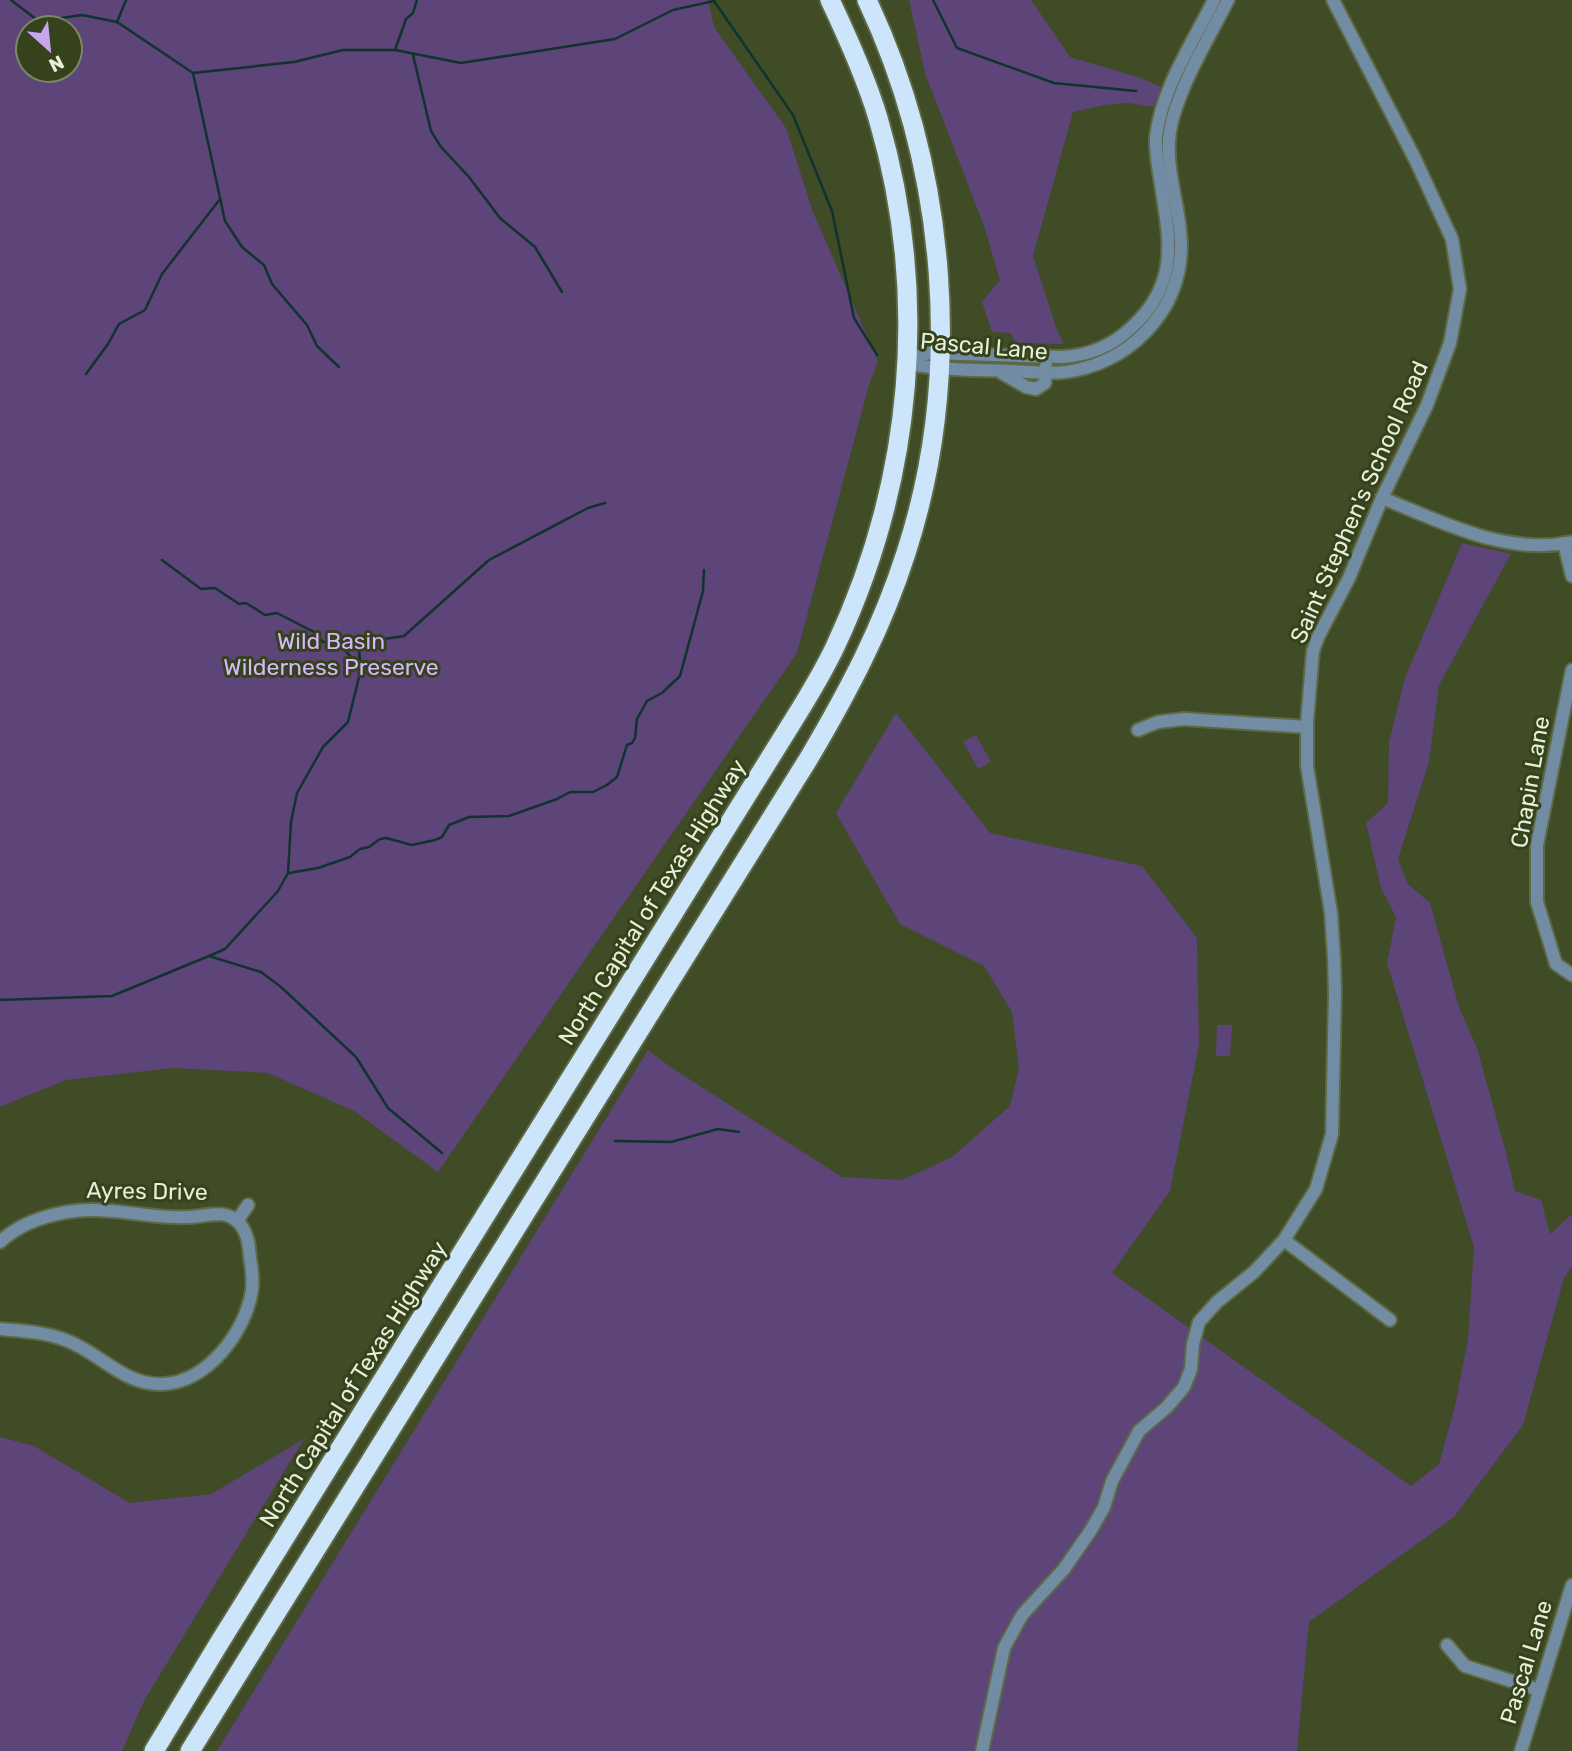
<svg xmlns="http://www.w3.org/2000/svg" width="1572" height="1751" font-family="Rubik,sans-serif">
  <rect width="100%" height="100%" fill="#3f4c25"/>
  <g fill="#5d4479" fill-rule="evenodd">
    <path d="M0,0H708L714,27L786,128L813,212L878,361L869,385L797,653L438,1172L354,1111L268,1073L173,1068L66,1080L0,1107ZM28,28H70V70H28Z"/>
    <polygon points="909,0 1031,0 1070,57 1141,78 1161,87 1154,107 1128,103 1104,105 1073,112 1033,256 1057,330 1064,344 1016,343 1010,333 992,332 982,302 1000,280 984,226 925,73"/>
    <polygon points="1462,543 1511,554 1439,685 1429,762 1398,859 1408,884 1430,903 1459,1007 1477,1048 1507,1156 1515,1191 1541,1200 1550,1234 1572,1214 1572,1266 1564,1278 1523,1425 1454,1517 1309,1622 1297,1751 217,1751 648,1050 672,1068 842,1177 902,1180 952,1157 1010,1106 1019,1069 1012,1012 984,966 900,924 836,813 896,713 990,833 1142,866 1197,938 1199,1045 1170,1191 1112,1273 1411,1486 1439,1464 1455,1406 1468,1339 1474,1247 1387,963 1396,917 1381,888 1366,823 1388,803 1389,742 1405,678"/>
    <polygon points="976,735 991,762 978,769 963,742"/>
    <polygon points="1217,1025 1232,1025 1230,1056 1216,1056"/>
    <polygon points="0,1437 34,1446 130,1503 211,1494 304,1439 145,1699 122,1751 0,1751"/>
  </g>
  <g fill="none" stroke-linecap="round" stroke-linejoin="round">
    <g stroke="#11332f" stroke-width="2.5">
      <polyline points="11,0 41,23 48,20 82,15 117,22 193,73 225,221 242,247 264,265 272,284 307,325 317,346 339,367"/>
      <polyline points="933,0 957,48 1054,83 1136,91"/>
      <polyline points="117,22 126,0"/>
      <polyline points="395,50 406,19 413,13 417,0"/>
      <polyline points="413,55 431,131 441,147 469,177 500,218 535,247 562,292"/>
      <polyline points="193,73 294,62 343,50 395,50 461,63 615,39 673,10 714,1 793,115 832,211 854,318 877,355"/>
      <polyline points="86,374 108,344 119,324 145,310 162,274 220,199"/>
      <polyline points="162,560 201,589 215,588 239,604 246,603 265,615 277,613 314,632 323,642 340,645 361,668"/>
      <polyline points="289,873 318,868 350,857 360,849 369,847 380,839 386,838 412,845 435,840 442,837 449,825 469,817 509,816 557,799 570,792 593,792 607,785 617,777 627,745 632,743 635,738 637,719 647,701 662,693 680,676 703,591 704,570"/>
      <polyline points="209,956 225,949 278,891 288,873 291,822 297,793 323,747 348,722 361,669 359,651 371,641 404,636 489,560 588,508 605,503"/>
      <polyline points="0,1000 112,996 209,956 261,972 281,987 356,1057 388,1108 442,1153"/>
      <polyline points="615,1141 671,1142 718,1129 739,1132"/>
    </g>
    <g stroke="#5d6945" stroke-width="16">
      <g id="minor">
        <path d="M908,364C943,370 978,370 1013,371C1034,372 1056,375 1077,370C1135,357 1181,308 1181,246C1181,208 1164,169 1170,131C1177,89 1209,38 1228,0"/>
        <path d="M908,364L917,357L928,353L1061,357C1089,356 1112,346 1132,327C1181,282 1169,237 1160,179C1158,165 1155,150 1156,137C1161,90 1193,42 1214,0"/>
        <polyline points="1002,373 1026,387 1036,389 1045,383 1046,366"/>
        <path d="M1382,498C1443,522 1505,556 1572,542"/>
        <polyline points="1564,543 1572,576"/>
        <polyline points="1572,670 1537,845 1537,902 1556,964 1572,975"/>
        <polyline points="1138,730 1158,722 1184,719 1307,727"/>
        <polyline points="237,1221 248,1205"/>
        <polyline points="1284,1240 1390,1320"/>
        <path d="M0,1242C18,1225 43,1216 67,1212C111,1204 156,1222 200,1216C215,1214 228,1211 239,1223C248,1233 249,1246 250,1258C252,1269 253,1279 252,1290C246,1331 208,1382 163,1384C125,1386 101,1354 68,1341C47,1332 22,1331 0,1329"/>
        <polyline points="1447,1645 1465,1666 1539,1690"/>
        <polyline points="982,1751 1004,1648 1022,1615 1064,1569 1091,1530 1104,1507 1112,1481 1139,1431 1167,1407 1184,1387 1191,1369 1193,1344 1199,1322 1217,1302 1254,1272 1284,1240 1316,1189 1332,1134 1335,993 1334,958 1331,913 1307,766 1307,722 1313,651 1318,637 1349,578 1382,498 1427,405 1450,343 1460,289 1452,239 1415,159 1333,0"/>
        <polyline points="1521,1751 1572,1585"/>
      </g>
    </g>
    <g stroke="#5d6945" stroke-width="23">
      <g id="highway">
        <path d="M154,1751L218,1645L793,721C808,697 823,672 835,647C913,481 930,295 878,118C866,78 848,38 830,0"/>
        <path d="M190,1751L809,758C849,690 882,628 906,553C964,374 947,170 867,0"/>
      </g>
    </g>
    <use href="#minor" stroke="#728ca3" stroke-width="12"/>
    <use href="#highway" stroke="#cce5fb" stroke-width="19"/>
  </g>
  <g text-anchor="middle" stroke-width="6" stroke-linejoin="round" paint-order="stroke">
    <g font-size="23" fill="#e6efd9" stroke="#35421b">
      <text transform="translate(984 346) rotate(5)" y="8">Pascal Lane</text>
      <text transform="translate(1359 502) rotate(-66)" y="8">Saint Stephen's School Road</text>
      <text transform="translate(1530 782) rotate(-80)" y="8">Chapin Lane</text>
      <text transform="translate(652 902) rotate(-58)" y="8">North Capital of Texas Highway</text>
      <text transform="translate(147 1191) rotate(1)" y="8">Ayres Drive</text>
      <text transform="translate(353 1384) rotate(-58)" y="8">North Capital of Texas Highway</text>
      <text transform="translate(1526 1662) rotate(-73)" y="8">Pascal Lane</text>
    </g>
    <g font-size="23" fill="#d7b6ff" stroke="#35421b">
      <text x="331" y="649">Wild Basin<tspan x="331" dy="26">Wilderness Preserve</tspan></text>
    </g>
  </g>
  <g transform="translate(49 49) rotate(153)"><circle r="33" fill="#35421b" stroke="#7c8767" stroke-width="2"/>
  <path d="M0-5L12 26L0 18L-12 26Z" fill="#c7a6ef"/>
  <text y="-10" font-size="19" font-weight="bold" text-anchor="middle" fill="#e6efd9">N</text>
  </g>
</svg>
